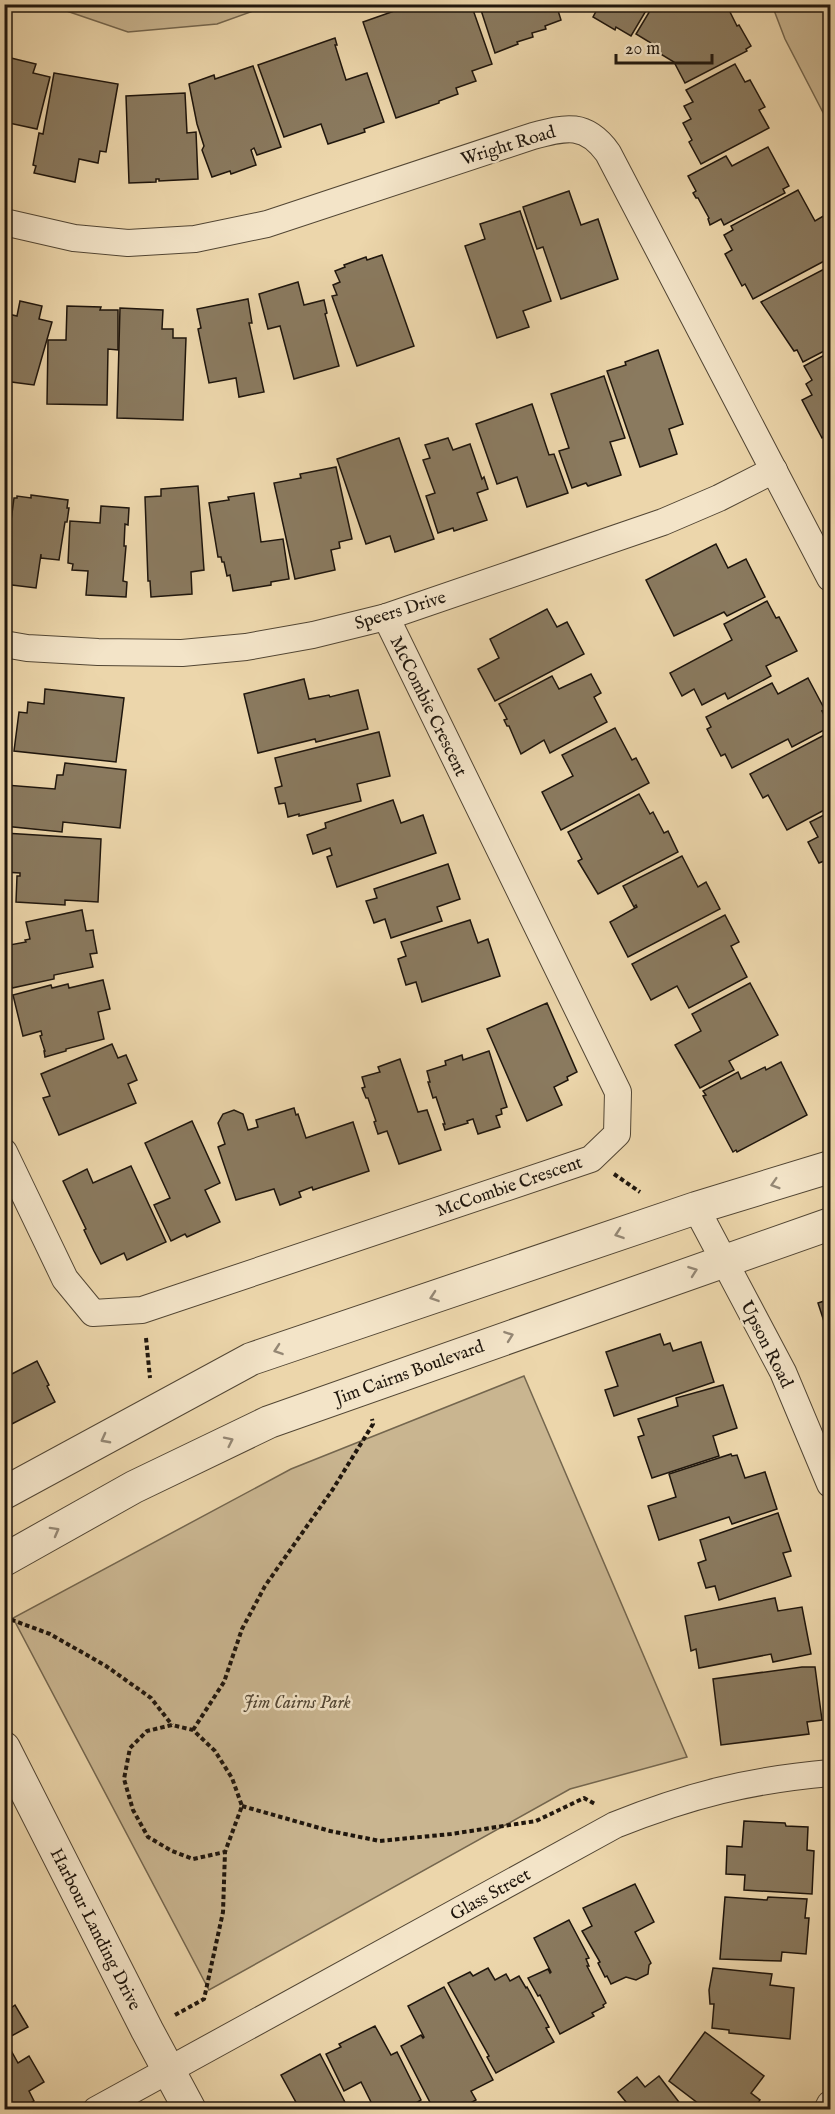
<svg xmlns="http://www.w3.org/2000/svg" width="835" height="2114" font-family="'IM FELL English',serif">
  <rect width="100%" height="100%" fill="#ecd6ab"/>
  <filter id="stains"><feTurbulence type="fractalNoise" baseFrequency=".00333" numOctaves="4"/><feColorMatrix values="0 0 0 0 .2 0 0 0 0 .09 0 0 0 0 .02 0 0 0 .5 -.17"/></filter>
  <radialGradient id="worn" r=".72"><stop offset=".6" stop-color="#630" stop-opacity="0"/><stop offset="1" stop-color="#630" stop-opacity=".3"/></radialGradient>
  <g fill="#c9b590" stroke="#74664e" stroke-width="1.5">
    <polygon points="49,5 270,4 270,5 217,24 128,32"/>
    <polygon points="772,5 830,5 830,126 785,39"/>
    <polygon points="524,1376 687,1757 570,1789 209,1990 13,1618 291,1469"/>
  </g>
  <g fill="#8a7a5f" stroke="#1f160d" stroke-width="1.5">
    <polygon points="414,4 471,4 492,64 472,71 476,81 456,88 458,94 439,101 439,103 396,118 363,22"/>
    <polygon points="479,4 556,4 561,20 545,26 546,29 532,33 533,37 517,42 518,44 495,53"/>
    <polygon points="600,4 650,4 631,36 616,27 615,30 593,17"/>
    <polygon points="654,4 726,4 737,26 739,25 751,46 746,49 747,51 685,83 674,62 649,47 651,43 636,34"/>
    <polygon points="335,38 337,45 335,45 346,80 367,73 384,122 364,129 365,132 328,144 321,124 284,137 258,65"/>
    <polygon points="11,58 36,64 33,73 50,77 37,129 4,122 4,66 10,67"/>
    <polygon points="735,64 745,82 750,80 765,107 759,110 769,128 701,164 689,142 692,140 683,123 691,119 684,106 693,102 686,90"/>
    <polygon points="253,66 281,147 257,155 254,148 251,150 256,165 231,174 230,171 212,177 202,150 204,146 197,124 189,84 214,75 215,79"/>
    <polygon points="54,73 118,84 106,152 100,151 98,163 79,159 75,182 34,173 36,166 33,165 39,133 43,134"/>
    <polygon points="185,93 187,133 196,132 198,179 159,181 159,179 156,179 156,182 129,183 126,96"/>
    <polygon points="768,147 789,186 783,189 785,193 724,225 721,219 710,225 708,219 709,218 698,198 696,198 693,193 696,191 688,176 726,156 732,166"/>
    <polygon points="798,190 815,221 825,215 830,225 830,258 753,299 745,284 742,286 725,254 732,250 724,235 733,230 731,226"/>
    <polygon points="569,191 581,225 598,219 618,279 561,299 543,247 537,249 523,207"/>
    <polygon points="520,211 551,301 523,311 529,327 497,338 465,246 485,239 480,224"/>
    <polygon points="382,255 414,346 357,366 332,296 337,295 333,285 340,282 335,271 345,267 344,265 366,257 367,260"/>
    <polygon points="830,266 830,348 803,362 797,350 794,351 761,302"/>
    <polygon points="298,282 304,305 324,300 327,313 325,314 339,366 294,379 280,326 268,329 259,294"/>
    <polygon points="248,299 252,323 249,323 264,392 239,397 236,378 209,383 198,329 201,328 197,309"/>
    <polygon points="20,301 42,306 39,319 52,322 34,385 4,381 4,313 17,316"/>
    <polygon points="67,306 101,307 100,310 118,310 118,350 108,349 107,405 47,404 48,340 66,340"/>
    <polygon points="120,308 163,310 162,329 173,329 173,338 186,338 183,420 117,418"/>
    <polygon points="658,350 683,424 669,429 677,454 640,467 607,371 626,365 625,362"/>
    <polygon points="830,352 830,433 822,438 802,400 812,395 806,384 812,380 804,366"/>
    <polygon points="604,376 625,438 610,442 621,475 588,486 586,483 572,488 559,451 569,448 551,394"/>
    <polygon points="532,404 549,455 554,454 568,493 527,507 517,477 497,484 476,424"/>
    <polygon points="399,438 434,539 395,552 390,536 366,544 337,459"/>
    <polygon points="448,438 453,450 470,444 482,479 484,477 488,489 477,493 487,520 454,531 453,528 438,533 426,496 435,493 423,460 430,458 425,445"/>
    <polygon points="336,467 352,539 339,542 340,548 331,550 335,570 295,579 274,483 301,478 300,474"/>
    <polygon points="4,484 11,486 4,514"/>
    <polygon points="198,486 204,570 191,572 192,594 151,597 150,581 148,581 145,497 161,496 161,489"/>
    <polygon points="254,493 261,542 283,539 289,579 271,582 271,585 233,591 230,575 227,576 224,562 222,562 221,557 218,557 209,503 229,500 228,497"/>
    <polygon points="31,495 68,500 67,508 69,508 67,522 65,522 59,560 41,558 41,554 36,588 4,584 4,544 6,536 9,536 14,498 17,498 17,496 31,498"/>
    <polygon points="101,506 129,508 128,525 125,524 124,546 126,546 123,581 127,582 126,597 86,595 88,571 72,570 73,564 68,563 70,521 100,523"/>
    <polygon points="716,544 728,568 746,559 765,597 727,616 724,612 674,636 646,580"/>
    <polygon points="767,601 776,618 779,617 797,651 766,666 771,676 728,699 725,693 702,705 694,689 682,696 670,673 732,640 724,624"/>
    <polygon points="547,609 557,627 567,622 584,654 495,701 478,669 499,658 490,639"/>
    <polygon points="591,674 601,693 594,697 607,722 550,753 544,740 521,754 509,726 507,726 504,720 507,719 499,704 552,676 559,689"/>
    <polygon points="808,678 825,710 822,711 830,727 792,747 788,739 732,768 725,754 721,756 707,729 711,727 706,717 772,683 778,694"/>
    <polygon points="304,679 309,699 329,695 330,697 358,690 368,729 316,742 315,739 258,753 244,694"/>
    <polygon points="45,689 124,698 116,762 14,751 19,712 27,713 28,702 44,704"/>
    <polygon points="615,728 632,760 636,758 649,783 561,830 542,792 573,776 562,755"/>
    <polygon points="379,732 390,776 357,784 361,801 299,816 299,814 288,817 285,803 279,804 275,788 282,786 275,758"/>
    <polygon points="830,732 830,807 787,830 768,795 763,798 750,774"/>
    <polygon points="65,763 126,770 120,828 63,822 62,832 4,826 6,785 55,789 57,775 63,775"/>
    <polygon points="639,794 650,814 653,812 664,833 668,831 678,852 598,894 578,861 582,859 568,832"/>
    <polygon points="393,800 401,823 423,815 436,853 337,887 327,857 332,855 330,848 313,854 307,835 326,828 325,823"/>
    <polygon points="830,812 830,862 829,859 819,863 808,842 818,837 810,822"/>
    <polygon points="4,833 101,839 98,902 65,900 65,905 16,902 17,876 20,876 20,873 4,872"/>
    <polygon points="682,856 698,887 706,882 720,909 628,957 610,922 637,907 636,905 634,907 623,886"/>
    <polygon points="448,864 460,899 437,907 442,921 391,938 385,919 374,923 366,901 377,898 374,889"/>
    <polygon points="82,910 86,931 93,930 94,937 97,953 90,954 93,967 54,975 54,979 12,988 4,946 26,942 25,940 30,939 26,922"/>
    <polygon points="725,915 739,942 731,946 747,977 689,1008 677,986 651,1000 632,964"/>
    <polygon points="470,920 478,943 488,939 500,976 422,1002 416,982 406,985 398,959 406,956 401,942"/>
    <polygon points="103,980 110,1009 98,1012 104,1039 66,1049 66,1051 45,1057 44,1051 45,1051 40,1036 42,1035 41,1031 23,1036 13,995 51,985 52,988 68,984 69,988"/>
    <polygon points="750,983 778,1035 729,1061 734,1070 700,1088 675,1045 701,1031 692,1014"/>
    <polygon points="547,1003 577,1072 567,1077 568,1080 554,1087 562,1105 527,1121 487,1029"/>
    <polygon points="112,1044 118,1058 126,1055 137,1080 128,1084 136,1103 59,1135 43,1098 50,1096 41,1074"/>
    <polygon points="489,1051 507,1107 501,1109 502,1114 496,1116 500,1127 478,1134 473,1119 467,1121 468,1123 445,1130 443,1124 445,1124 436,1097 433,1098 428,1082 430,1082 427,1071 446,1065 445,1061 462,1055 463,1060"/>
    <polygon points="400,1059 418,1112 427,1110 441,1150 399,1164 387,1131 378,1134 374,1122 376,1121 368,1098 366,1098 362,1088 365,1087 362,1077 380,1072 378,1067"/>
    <polygon points="781,1062 807,1115 737,1152 736,1150 733,1152 703,1096 706,1095 703,1091 738,1072 741,1079 765,1067 766,1070"/>
    <polygon points="294,1108 296,1115 298,1114 306,1138 353,1122 369,1171 313,1190 312,1187 299,1192 301,1197 280,1205 274,1189 236,1200 218,1147 225,1144 218,1123 223,1114 234,1110 243,1114 248,1130 258,1127 256,1120"/>
    <polygon points="192,1121 220,1183 205,1190 220,1222 187,1237 185,1234 171,1241 154,1205 170,1198 145,1143"/>
    <polygon points="131,1166 166,1242 127,1260 124,1253 101,1264 94,1251 84,1230 86,1229 63,1181 87,1169 93,1183"/>
    <polygon points="830,1299 830,1340 818,1303"/>
    <polygon points="660,1334 664,1345 670,1343 673,1351 701,1342 714,1382 614,1416 605,1390 618,1386 606,1352"/>
    <polygon points="37,1361 49,1385 47,1386 55,1402 4,1428 4,1378"/>
    <polygon points="723,1385 737,1428 713,1436 719,1456 652,1478 638,1437 644,1435 638,1419 678,1406 676,1398"/>
    <polygon points="731,1454 732,1456 737,1455 745,1478 765,1472 777,1509 732,1524 729,1517 659,1540 648,1506 676,1497 669,1474"/>
    <polygon points="778,1513 791,1551 783,1553 791,1576 719,1600 715,1586 706,1588 698,1563 706,1560 700,1540"/>
    <polygon points="775,1598 778,1611 802,1607 811,1654 773,1662 771,1654 699,1668 696,1649 691,1651 685,1616"/>
    <polygon points="802,1667 815,1667 822,1720 807,1722 809,1734 721,1745 713,1679"/>
    <polygon points="744,1821 785,1823 786,1826 808,1827 807,1850 814,1851 812,1894 744,1890 745,1875 726,1874 727,1846 742,1847"/>
    <polygon points="635,1884 654,1922 635,1932 651,1963 649,1965 648,1974 636,1980 626,1977 611,1984 607,1976 605,1977 598,1963 600,1962 582,1931 592,1926 583,1908"/>
    <polygon points="725,1897 767,1900 768,1897 807,1899 805,1918 809,1918 806,1954 782,1952 781,1961 720,1959"/>
    <polygon points="569,1920 589,1958 586,1959 589,1966 587,1966 606,2003 603,2005 604,2007 592,2013 594,2016 560,2034 540,1995 538,1996 528,1978 548,1969 550,1973 551,1972 534,1938"/>
    <polygon points="488,1968 495,1980 506,1974 510,1981 519,1976 526,1988 527,1987 549,2027 546,2028 554,2042 496,2073 487,2057 489,2056 448,1983 470,1972 473,1976"/>
    <polygon points="713,1968 772,1974 770,1985 794,1988 790,2039 729,2033 729,2030 712,2028 714,2004 710,2004 709,1990"/>
    <polygon points="444,1987 493,2080 471,2091 476,2100 457,2110 434,2110 401,2046 421,2035 423,2038 424,2037 408,2006"/>
    <polygon points="4,1997 11,2008 15,2005 28,2027 4,2040"/>
    <polygon points="375,2026 391,2055 397,2052 421,2100 405,2110 375,2110 361,2082 344,2091 326,2054 341,2047 339,2044"/>
    <polygon points="705,2032 764,2076 751,2093 760,2100 753,2110 707,2110 669,2081"/>
    <polygon points="8,2045 18,2063 29,2056 44,2082 29,2091 34,2101 19,2110 4,2110 4,2047"/>
    <polygon points="320,2054 349,2110 291,2110 298,2106 281,2075"/>
    <polygon points="659,2076 685,2110 617,2110 626,2102 618,2092 637,2077 645,2087"/>
  </g>
  <g fill="none" stroke-linecap="round" stroke-linejoin="round">
    <g stroke="#524634" stroke-width="28">
      <g id="minor">
        <path d="M4,222L74,238L128,243L195,239L267,224L533,136C566,127 586,122 608,153L830,578"/>
        <polyline points="4,644 27,648 98,652 182,653 246,647 313,635 386,617 663,522 719,498 774,470"/>
        <polyline points="4,1152 65,1279 93,1313 142,1310 591,1159 617,1134 618,1092 386,617"/>
        <polyline points="696,1208 783,1372 830,1484"/>
        <path d="M96,2110L615,1825C690,1795 750,1780 830,1773"/>
        <polyline points="827,2110 830,2104"/>
      </g>
    </g>
    <g stroke="#524634" stroke-width="34">
      <g id="tertiary">
        <polyline points="4,1493 251,1359 696,1208 830,1167"/>
        <polyline points="4,1560 134,1487 269,1422 830,1224"/>
        <polyline points="4,1748 147,2030 190,2110"/>
      </g>
    </g>
    <g stroke="#1f160d" stroke-width="4" stroke-dasharray="4.5 3" stroke-linecap="butt">
      <polyline points="614,1174 640,1192"/>
      <polyline points="146,1338 150,1378"/>
      <polyline points="4,1617 50,1634 106,1666 151,1698 172,1725"/>
      <polyline points="193,1730 224,1682 242,1629 265,1586 333,1489 373,1424 372,1419"/>
      <polyline points="242,1806 330,1831 380,1841 451,1834 536,1821 584,1798 595,1804"/>
      <polyline points="175,2015 204,1999 223,1912 225,1852 242,1806 232,1778 215,1751 193,1730 172,1725 147,1731 130,1748 124,1779 133,1810 148,1837 172,1851 193,1859 225,1852"/>
    </g>
    <use href="#minor" stroke="#f3e4c8" stroke-width="26"/>
    <use href="#tertiary" stroke="#f3e4c8" stroke-width="32"/>
  </g>
  <defs><path id="oneway-chevron" d="M-2-3.5L2.5 0L-2 3.5" fill="none" stroke-width="1.6" stroke-linecap="round" stroke-linejoin="round" transform="scale(1.5)"/></defs>
  <g stroke="#948774">
    <use href="#oneway-chevron" transform="translate(775 1184) rotate(163)"/>
    <use href="#oneway-chevron" transform="translate(619 1234) rotate(161)"/>
    <use href="#oneway-chevron" transform="translate(693 1271) rotate(-20)"/>
    <use href="#oneway-chevron" transform="translate(434 1297) rotate(161)"/>
    <use href="#oneway-chevron" transform="translate(509 1336) rotate(-20)"/>
    <use href="#oneway-chevron" transform="translate(278 1350) rotate(161)"/>
    <use href="#oneway-chevron" transform="translate(105 1439) rotate(152)"/>
    <use href="#oneway-chevron" transform="translate(229 1441) rotate(-26)"/>
    <use href="#oneway-chevron" transform="translate(55 1531) rotate(-29)"/>
  </g>
  <g text-anchor="middle" stroke-width="5" stroke-linejoin="round" paint-order="stroke">
    <g font-size="18" fill="#1f160d" stroke="#f3e4c8">
      <text transform="translate(508 145) rotate(-17)" y="6">Wright Road</text>
      <text transform="translate(400 610) rotate(-17)" y="6">Speers Drive</text>
      <text transform="translate(429 706) rotate(64)" y="6">McCombie Crescent</text>
      <text transform="translate(509 1186) rotate(-19)" y="6">McCombie Crescent</text>
      <text transform="translate(767 1344) rotate(63)" y="6">Upson Road</text>
      <text transform="translate(409 1372) rotate(-20)" y="6">Jim Cairns Boulevard</text>
      <text transform="translate(490 1894) rotate(-29)" y="6">Glass Street</text>
      <text transform="translate(96 1929) rotate(63)" y="6">Harbour Landing Drive</text>
    </g>
    <g font-size="18" font-style="italic" fill="#524634" stroke="#f3e4c8">
      <text x="297" y="1708">Jim Cairns Park</text>
    </g>
  </g>
  <rect width="835" height="2114" fill="none" stroke="#ecd6ab" stroke-width="24"/>
  <rect x="6" y="6" width="823" height="2102" fill="none" stroke="#1f160d" stroke-width="3"/>
  <rect x="12" y="12" width="811" height="2090" fill="none" stroke="#1f160d" stroke-width="1.5"/>
  <path d="M616 54v9h96v-9" fill="none" stroke="#1f160d" stroke-width="3"/>
  <text x="625" y="54" font-size="18" fill="#1f160d" stroke="#f3e4c8" stroke-width="4.5" paint-order="stroke">20 m</text>
  <rect width="100%" height="100%" filter="url(#stains)"/>
  <rect width="100%" height="100%" fill="url(#worn)"/>
</svg>
